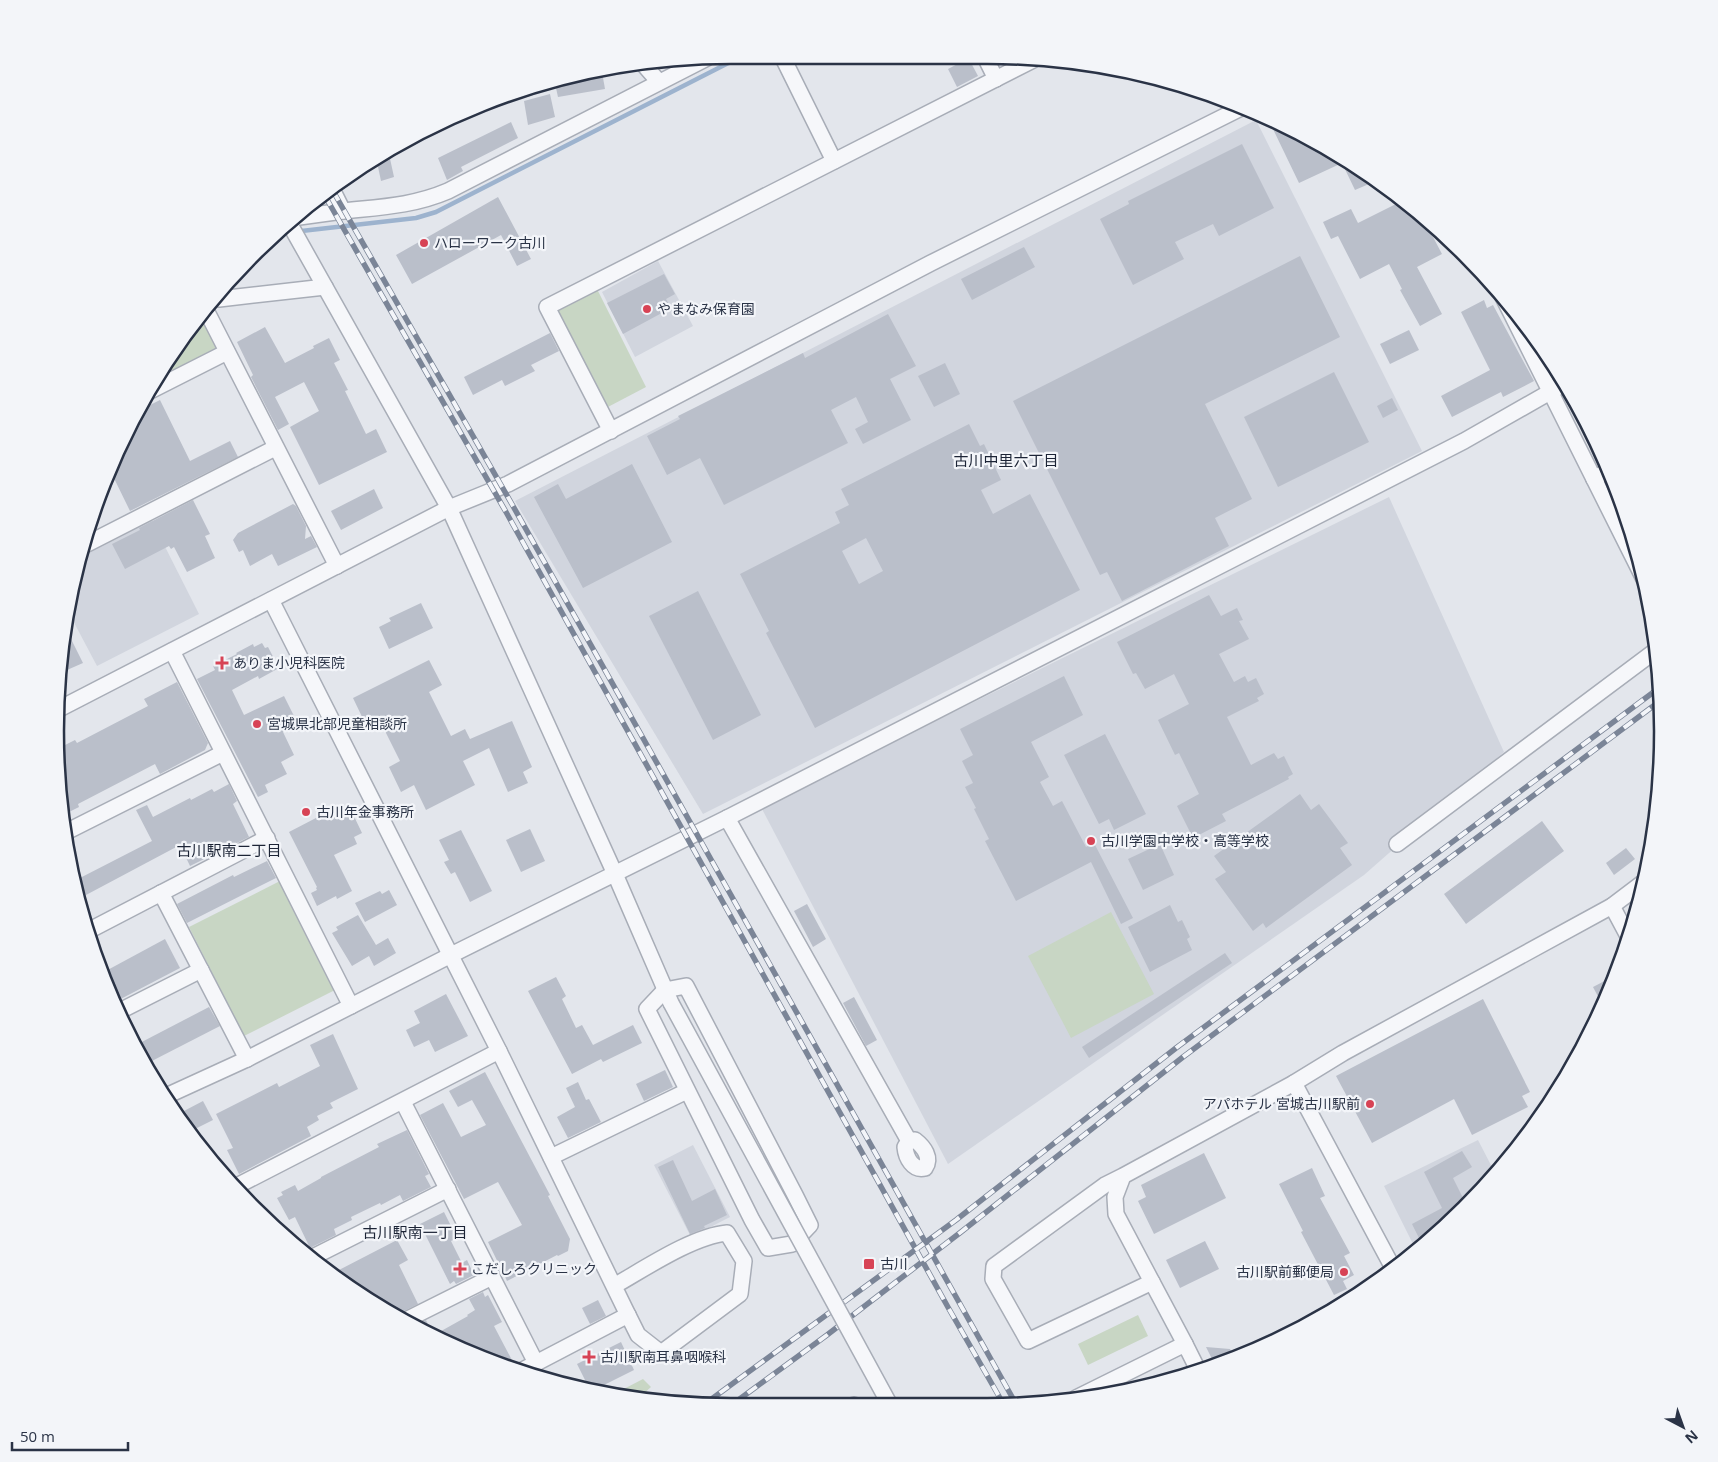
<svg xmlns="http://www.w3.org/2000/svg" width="1718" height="1462" font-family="'Open Sans','Noto Sans JP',sans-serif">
  <rect width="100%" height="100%" fill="#e3e6ec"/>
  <g fill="#d1d5de">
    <polygon points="1256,120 1422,451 703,814 515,501"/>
    <polygon points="658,261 693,326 635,357 602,292"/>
    <polygon points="1389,497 1504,752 1364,875 948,1164 761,807"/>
    <polygon points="151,519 199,614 97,666 69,613 85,552"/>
    <polygon points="1478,1140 1495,1173 1465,1209 1416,1250 1384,1186"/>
    <polygon points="693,1145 730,1217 691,1237 654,1165"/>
  </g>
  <g fill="#c8d6c4">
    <polygon points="597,289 646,387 606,408 557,309"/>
    <polygon points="204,316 219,350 152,386 169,355"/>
    <polygon points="280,881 335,990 244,1036 189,927"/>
    <polygon points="1111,912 1154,994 1071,1038 1028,956"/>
    <polygon points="1138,1315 1148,1336 1088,1365 1078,1344"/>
    <polygon points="643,1379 651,1387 641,1396 618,1392"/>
  </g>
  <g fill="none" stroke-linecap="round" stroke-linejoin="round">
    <polyline stroke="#9db3ce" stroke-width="4.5" points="275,234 416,218 436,212 744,55"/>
  </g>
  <g fill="#babfca" fill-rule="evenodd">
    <polygon points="967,59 969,59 978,76 957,87 948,69"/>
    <polygon points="602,72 605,89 558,97 554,79"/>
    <polygon points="550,94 555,117 528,125 524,101"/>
    <polygon points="511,122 518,138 461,167 463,171 447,180 438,158"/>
    <polygon points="1280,123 1286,125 1376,181 1355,190 1342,163 1299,183 1272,127"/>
    <polygon points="1242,144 1274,208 1219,236 1213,224 1175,242 1184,259 1133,285 1100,219 1129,204 1128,201"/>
    <polygon points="389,154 394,177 381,181 377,162"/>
    <polygon points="498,197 531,259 517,266 501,235 412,284 396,255"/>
    <polygon points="1404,200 1423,218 1442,254 1417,267 1442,314 1420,326 1400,290 1402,289 1389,264 1360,279 1338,236 1331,239 1323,222 1351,209 1358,223"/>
    <polygon points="1024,247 1035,267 972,300 961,279"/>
    <polygon points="1300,256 1340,337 1205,404 1252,499 1215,518 1229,546 1122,601 1107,572 1100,575 1013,401"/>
    <polygon points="664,274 675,294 666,299 671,308 623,334 607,303"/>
    <polygon points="1484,300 1487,308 1493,305 1534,381 1503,397 1501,392 1452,417 1441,396 1490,370 1461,312"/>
    <polygon points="888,314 916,366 890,379 911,420 863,444 855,429 868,422 856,397 831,410 848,443 724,505 700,458 667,475 647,436 680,419 678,416 698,406 803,353 805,358"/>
    <polygon points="265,327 285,363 314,348 313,346 329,338 340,360 334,363 348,390 345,391 366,434 376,429 387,452 319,485 290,427 319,411 304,382 275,397 289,424 278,430 251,377 253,375 237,342"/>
    <polygon points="1409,330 1419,350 1390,364 1380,344"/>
    <polygon points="550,333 559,351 531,365 535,371 505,386 502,380 473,395 464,377"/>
    <polygon points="1546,351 1556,368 1551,372 1542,354"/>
    <polygon points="945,363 960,394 934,407 918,376"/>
    <polygon points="1334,372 1369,442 1278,487 1244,417"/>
    <polygon points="1392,398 1398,410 1383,418 1377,406"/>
    <polygon points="160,400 190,461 230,441 238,457 130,511 109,468 140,410"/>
    <path d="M969,424L980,446L984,444L1001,480L981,490L993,514L1030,494L1080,590L815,728L766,633L769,631L740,574L840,523L835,512L849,505L841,489ZM866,538L883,571L859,584L842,551Z"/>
    <polygon points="632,464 672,542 583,588 534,497 558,484 566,499"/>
    <polygon points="374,489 383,508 341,530 331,511"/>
    <polygon points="193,500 210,534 205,536 215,558 187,572 174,547 171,549 169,546 125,569 112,544 140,530 139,528"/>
    <polygon points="293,504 296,506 306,526 305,539 311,536 317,547 278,566 272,554 250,566 243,550 239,552 233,540 238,533"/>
    <polygon points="698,591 761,715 713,740 649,616"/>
    <polygon points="1209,595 1221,616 1237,608 1243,620 1239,621 1249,639 1219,654 1234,682 1245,676 1248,682 1256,678 1264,694 1257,698 1259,701 1227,717 1251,765 1274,753 1278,759 1284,756 1293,774 1288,777 1289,779 1222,814 1226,821 1193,838 1177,806 1199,794 1179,753 1175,755 1158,720 1189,704 1174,674 1145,689 1136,673 1133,674 1117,642"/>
    <polygon points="421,603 433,628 389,649 379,627 391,621 389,618"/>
    <polygon points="65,627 83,663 67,670 61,657 61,643"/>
    <polygon points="262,643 265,648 268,647 279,668 259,679 258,676 232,690 244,715 284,696 298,724 283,732 294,755 281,762 287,774 265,785 268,792 258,797 197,679 215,670 213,666 237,654 236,653 253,644 254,647"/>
    <polygon points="429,660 442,685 429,692 451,736 465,729 470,739 512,721 532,767 523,772 528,783 508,792 489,748 463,761 475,785 426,810 414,785 401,792 389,767 400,761 378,717 365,723 353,698"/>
    <polygon points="1064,676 1083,715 1031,742 1049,777 1040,782 1053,806 1062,801 1086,847 1094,843 1133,918 1121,924 1091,862 1016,901 985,841 989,839 974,809 976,808 965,787 973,783 962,761 973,755 960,729"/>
    <polygon points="177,682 208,743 205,750 160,774 155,764 78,804 79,807 61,816 61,747 75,740 77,743 148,706 144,699"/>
    <polygon points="1105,734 1146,814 1114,830 1109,819 1099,824 1064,755"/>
    <polygon points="229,784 237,801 233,804 249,837 190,866 180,845 86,895 78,879 152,841 136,810 147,805 153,817 190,798 191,800 212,789 214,792"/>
    <polygon points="1300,794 1311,810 1319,804 1348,843 1340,848 1352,865 1266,928 1263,923 1253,931 1215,879 1226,872 1214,856"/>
    <polygon points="339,806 342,812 350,808 362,833 354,837 357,844 334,855 352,891 337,899 336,896 317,906 311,893 317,890 316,888 317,887 289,832"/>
    <polygon points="1542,821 1564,851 1466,924 1444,894"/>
    <polygon points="530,829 545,861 521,872 506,840"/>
    <polygon points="461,830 492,891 470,902 455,872 451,874 444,862 449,860 439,840"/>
    <polygon points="1160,844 1174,875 1143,890 1128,859"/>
    <polygon points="1626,848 1635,859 1614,875 1606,863"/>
    <polygon points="267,861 276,878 187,923 177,904 233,875 234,877"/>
    <polygon points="389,890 397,905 365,922 355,903 380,891 382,894"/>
    <polygon points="807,904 826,939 813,947 794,911"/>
    <polygon points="1170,905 1178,922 1182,920 1190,937 1187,939 1192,950 1150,972 1128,927"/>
    <polygon points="358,915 376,945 388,938 396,953 374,966 369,956 352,966 332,933 338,930 336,927"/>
    <polygon points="165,939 180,968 113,1003 106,989 102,973"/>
    <polygon points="1225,953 1232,963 1089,1058 1082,1047"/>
    <polygon points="1616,975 1611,990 1603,1006 1593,987"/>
    <polygon points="556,977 566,996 562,999 576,1028 582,1025 593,1045 633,1025 642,1043 603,1062 601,1059 572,1074 528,991"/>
    <polygon points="446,994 468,1036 435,1052 429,1040 414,1047 406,1030 420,1023 414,1011"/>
    <polygon points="854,997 877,1040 866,1046 843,1003"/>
    <polygon points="1483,999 1530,1092 1522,1096 1528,1107 1472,1135 1454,1099 1372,1143 1336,1076"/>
    <polygon points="209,1007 220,1026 146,1064 136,1045"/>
    <polygon points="333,1034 358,1089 330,1103 333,1108 317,1116 319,1120 307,1127 311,1136 239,1174 227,1150 233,1148 216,1114 277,1083 279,1087 320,1066 310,1045"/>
    <polygon points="665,1070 673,1087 644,1101 636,1084"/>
    <polygon points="485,1072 550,1195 548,1196 570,1239 568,1251 558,1256 557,1255 507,1281 488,1242 522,1225 498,1182 464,1199 420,1115 443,1103 461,1137 486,1125 472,1100 458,1107 449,1091"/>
    <polygon points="578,1082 586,1100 589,1099 601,1122 568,1138 557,1117 575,1107 566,1088"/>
    <polygon points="203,1101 213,1120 191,1131 182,1112"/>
    <polygon points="407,1130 429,1174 425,1176 431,1187 403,1201 400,1195 381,1205 380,1203 351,1217 352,1220 334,1229 336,1235 310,1248 295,1217 289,1220 277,1198 283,1195 281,1192 295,1185 298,1191 321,1178 321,1177 379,1147 377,1144"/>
    <polygon points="1462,1151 1472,1167 1453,1178 1467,1206 1449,1222 1419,1238 1412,1224 1442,1208 1424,1172"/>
    <polygon points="1204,1153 1226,1198 1154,1234 1138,1201 1146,1197 1141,1185"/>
    <polygon points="673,1160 692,1201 715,1189 727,1215 704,1226 705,1228 690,1234 658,1167"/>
    <polygon points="1312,1168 1325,1196 1320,1198 1350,1253 1344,1256 1354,1275 1343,1281 1347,1289 1334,1295 1301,1232 1303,1231 1279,1184"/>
    <polygon points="444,1212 457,1238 451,1241 462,1263 467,1260 474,1275 456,1284 454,1281 450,1284 420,1224"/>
    <polygon points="397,1240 408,1260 399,1265 418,1304 400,1313 396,1318 342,1277 339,1270"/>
    <polygon points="1205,1241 1219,1269 1180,1288 1166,1260"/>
    <polygon points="483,1292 485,1297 488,1295 502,1322 494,1326 514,1364 510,1370 434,1335 468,1316 467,1315 475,1310 469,1299"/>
    <polygon points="598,1300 606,1316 590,1324 582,1308"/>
    <polygon points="426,1320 433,1335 415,1326"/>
    <polygon points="621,1342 634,1370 598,1388 588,1386 577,1364"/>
    <polygon points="1206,1347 1230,1349 1235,1359 1215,1365"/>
  </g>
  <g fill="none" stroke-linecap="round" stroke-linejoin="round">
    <g stroke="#a8adb7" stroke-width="18">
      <g id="minor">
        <polyline points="782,56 834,161"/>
        <polyline points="986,59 996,79"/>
        <polyline points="645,66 659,82"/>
        <path d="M333,191L343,211C380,207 413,206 448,191L707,58"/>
        <polyline points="292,218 343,211"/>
        <polyline points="288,221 449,508 615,874 671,1003"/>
        <polyline points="1500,291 1644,579"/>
        <polyline points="219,299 325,287"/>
        <polyline points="207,312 337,566"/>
        <polyline points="150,391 227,352"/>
        <polyline points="611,431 547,307 1033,60"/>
        <polyline points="1594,479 1610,469"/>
        <polyline points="87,544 275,448"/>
        <path d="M271,600L499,1051L625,1309L638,1335L661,1353L740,1294L744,1261L727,1233C693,1236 644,1269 614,1286"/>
        <polyline points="172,651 351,1006"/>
        <polyline points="61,708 449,508 508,484 931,263 1241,108"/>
        <polyline points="727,818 909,1141"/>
        <polyline points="64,833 223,753"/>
        <polyline points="1397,844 1655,651"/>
        <polyline points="161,893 247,1059"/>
        <polyline points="1612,906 1628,936"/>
        <polyline points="90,930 267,838"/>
        <polygon points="686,986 795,1195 810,1225 792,1244 768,1248 752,1220 647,1009 665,990"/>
        <polyline points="118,1012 201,970"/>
        <polyline points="164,1097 247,1059 451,955 727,818 1464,441 1564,384"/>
        <polyline points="403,1102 536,1363"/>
        <path d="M915,1140C924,1147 932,1158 925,1168C913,1171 906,1158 905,1147L909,1141Z"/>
        <polyline points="551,1157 687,1091"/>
        <polyline points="1123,1176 1105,1185 994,1266 993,1279 1028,1341 1152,1282 1116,1214 1115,1197 1123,1176 1294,1083"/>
        <polyline points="235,1187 499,1051"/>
        <polyline points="315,1256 448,1189"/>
        <polyline points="1393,1268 1294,1083 1343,1053 1612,906 1645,881"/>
        <polyline points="1152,1282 1185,1344"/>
        <polyline points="404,1321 492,1277"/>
        <polyline points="519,1372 628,1315"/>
        <polyline points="1076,1398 1185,1344 1198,1370"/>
        <polyline points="854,1405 855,1406"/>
      </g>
    </g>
    <use href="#minor" stroke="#f6f7fa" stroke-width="15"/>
    <g stroke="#7b8597" stroke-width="5.5">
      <g id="rail">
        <polyline points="333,191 513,506 1016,1404"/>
        <polyline points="325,196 506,512 949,1309 1004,1405"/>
        <polyline points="702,1406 956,1220 1176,1048 1659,688"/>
        <polyline points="730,1406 827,1335 961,1232 1183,1057 1660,701"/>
      </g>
    </g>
    <use href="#rail" stroke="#f3f5f9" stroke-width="4" stroke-dasharray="11" stroke-linecap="butt"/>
    <g stroke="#a8adb7" stroke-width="18" stroke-linecap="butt">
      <polyline id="minor-bridge" points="671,1003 891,1407"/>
    </g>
    <use href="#minor-bridge" stroke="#f6f7fa" stroke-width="15"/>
  </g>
  <g fill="#d74355" stroke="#f3f5f9" stroke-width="2">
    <circle cx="424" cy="243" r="5"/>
    <circle cx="647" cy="309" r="5"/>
    <path d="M219.5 655.5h5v5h5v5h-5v5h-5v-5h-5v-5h5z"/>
    <circle cx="257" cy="724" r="5"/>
    <circle cx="306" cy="812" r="5"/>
    <circle cx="1091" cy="841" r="5"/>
    <circle cx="1370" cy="1104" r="5"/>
    <rect x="863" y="1258" width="12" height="12" rx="2.5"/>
    <path d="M457.5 1261.5h5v5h5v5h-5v5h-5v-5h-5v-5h5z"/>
    <circle cx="1344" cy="1272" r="5"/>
    <path d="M586.5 1349.5h5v5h5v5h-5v5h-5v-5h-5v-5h5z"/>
  </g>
  <g text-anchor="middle" stroke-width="4.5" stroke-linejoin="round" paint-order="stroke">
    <g font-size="14" fill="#2a3346" stroke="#f3f5f9" text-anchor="start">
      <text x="434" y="248">ハローワーク古川</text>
      <text x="657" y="314">やまなみ保育園</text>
      <text x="233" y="668">ありま小児科医院</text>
      <text x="267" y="729">宮城県北部児童相談所</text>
      <text x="316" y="817">古川年金事務所</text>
      <text x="1101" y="846">古川学園中学校・高等学校</text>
      <text x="1360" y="1109" text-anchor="end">アパホテル 宮城古川駅前</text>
      <text x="880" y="1269">古川</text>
      <text x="471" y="1274">こだしろクリニック</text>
      <text x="1334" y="1277" text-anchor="end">古川駅前郵便局</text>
      <text x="600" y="1362">古川駅南耳鼻咽喉科</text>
    </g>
    <g font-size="15" fill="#1c2436" stroke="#f3f5f9">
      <text x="1006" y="466">古川中里六丁目</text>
      <text x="229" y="856">古川駅南二丁目</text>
      <text x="415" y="1238">古川駅南一丁目</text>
    </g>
  </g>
  <path d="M0 0H1718V1462H0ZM731 64H987A667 667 0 0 1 1654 731V731A667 667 0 0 1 987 1398H731A667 667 0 0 1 64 731V731A667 667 0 0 1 731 64Z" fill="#f3f5f9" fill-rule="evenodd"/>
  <path fill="none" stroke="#2a3346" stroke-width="2.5" d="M731 64H987A667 667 0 0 1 1654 731V731A667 667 0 0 1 987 1398H731A667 667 0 0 1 64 731V731A667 667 0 0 1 731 64Z"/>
  <g transform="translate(1683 1427) rotate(139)" stroke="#f3f5f9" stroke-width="4" paint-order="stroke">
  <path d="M0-4L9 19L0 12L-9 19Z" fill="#2a3346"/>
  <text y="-8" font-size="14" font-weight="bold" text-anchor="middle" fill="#2a3346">N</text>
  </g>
  <path d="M12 1442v8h116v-8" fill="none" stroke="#2a3346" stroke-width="2.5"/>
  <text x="20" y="1442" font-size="15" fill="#2a3346" stroke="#f3f5f9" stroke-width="4" paint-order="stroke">50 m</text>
</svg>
